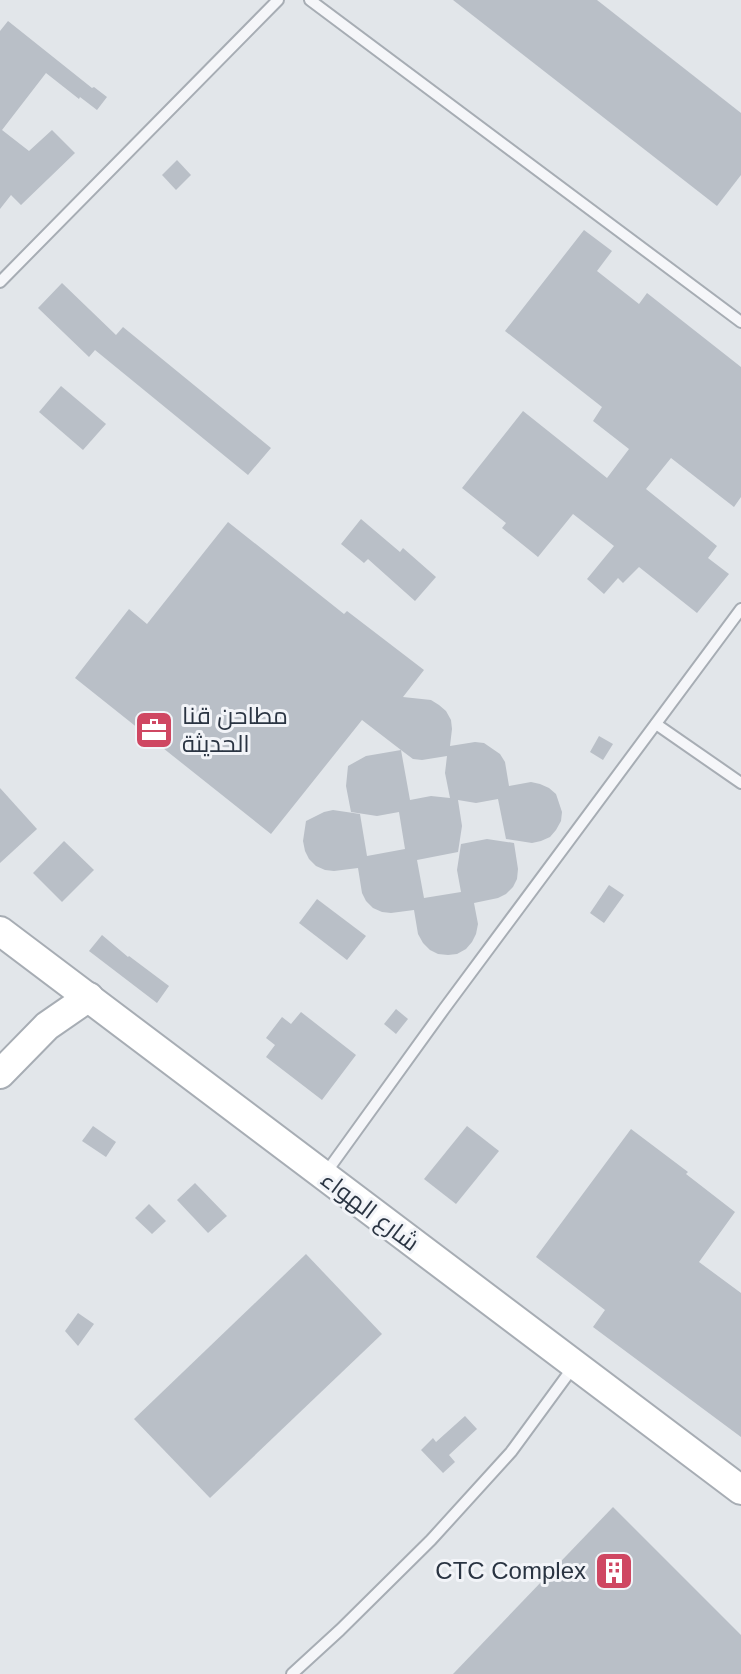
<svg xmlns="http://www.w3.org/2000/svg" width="741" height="1674" font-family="Arial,Cairo,sans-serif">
  <rect width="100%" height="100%" fill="#e2e6ea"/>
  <g fill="#b9bfc7" fill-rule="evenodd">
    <polygon points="453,0 597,0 741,113 741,175 717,206"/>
    <polygon points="8,21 92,88 94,87 107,97 97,110 80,97 79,99 46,73 2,130 29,151 52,130 75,153 21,205 11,195 0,209 0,31"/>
    <polygon points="177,160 191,175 176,190 162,175"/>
    <polygon points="584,230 612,251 597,271 639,304 647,293 741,367 741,497 734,507 671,458 646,489 717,546 708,558 729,574 697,613 639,567 623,583 618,578 604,594 587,579 614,546 573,514 538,557 502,528 506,523 462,488 523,411 607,478 629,449 593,421 602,407 505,331"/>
    <polygon points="62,283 116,335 123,327 271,448 248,475 95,350 89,357 38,308"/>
    <polygon points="61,386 106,424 83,450 39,412"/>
    <polygon points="361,519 400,552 403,548 436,577 415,601 368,559 364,563 341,544"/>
    <path d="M228,522L344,614L347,611L424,670L403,697L431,700L439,705L446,711L451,720L452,729L450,746L475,742L484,743L500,754L505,762L509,786L531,782L540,784L549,788L556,794L562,812L561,821L556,830L550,837L541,841L532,843L506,839L498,799L476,803L458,800L462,826L458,852L417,860L424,898L461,892L457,870L461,844L487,839L514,843L518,869L517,879L513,887L506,894L498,898L474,903L478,924L476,934L472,942L466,949L457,954L448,955L438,954L430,950L423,943L418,934L414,910L391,913L382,912L373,908L366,901L362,893L358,868L334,871L325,870L316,866L309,859L305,851L303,841L306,821L324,812L333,810L360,814L367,856L405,849L399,812L377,816L351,812L346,786L348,766L366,756L401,750L362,720L271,834L75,678L129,609L147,624ZM401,750L413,759L422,760L447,756L445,773L450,798L431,796L410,800Z"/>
    <polygon points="599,736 613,744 603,760 590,752"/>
    <polygon points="0,788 37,829 0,863"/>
    <polygon points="64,841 94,870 62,902 33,873"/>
    <polygon points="609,885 624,895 604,923 590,913"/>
    <polygon points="317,899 366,936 347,960 299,923"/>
    <polygon points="102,935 128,957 129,956 169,986 157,1003 89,951"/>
    <polygon points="396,1009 408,1019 396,1034 384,1024"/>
    <polygon points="301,1012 356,1055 322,1100 266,1057 275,1045 266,1038 282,1017 291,1024"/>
    <polygon points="93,1126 116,1142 106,1157 82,1141"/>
    <polygon points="467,1126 499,1151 456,1204 424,1179"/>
    <polygon points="631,1129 688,1172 686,1174 735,1212 699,1262 741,1293 741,1437 593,1327 605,1310 536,1257"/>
    <polygon points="195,1183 227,1216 208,1233 177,1200"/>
    <polygon points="149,1204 166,1221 152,1234 135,1218"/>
    <polygon points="306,1254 382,1334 210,1498 134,1419"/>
    <polygon points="78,1313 94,1324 78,1346 65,1331"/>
    <polygon points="465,1416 477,1429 449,1455 455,1462 443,1473 421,1450 433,1438 436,1442"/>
    <polygon points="613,1507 741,1635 741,1674 453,1674"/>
  </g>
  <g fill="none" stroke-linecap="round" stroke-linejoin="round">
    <g stroke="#a7adb4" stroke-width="14">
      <g id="lane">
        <polyline points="310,0 741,322"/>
        <polyline points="0,282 278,0"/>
        <polyline points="656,724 741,783"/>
        <polyline points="325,1174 444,1009 741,609"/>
        <polyline points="292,1674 340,1630 431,1540 511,1452 574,1366"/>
      </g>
    </g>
    <g stroke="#a7adb4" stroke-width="32">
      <g id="secondary">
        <polyline points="0,931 741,1490"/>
        <polyline points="0,1074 47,1026 89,997"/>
      </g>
    </g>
    <use href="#lane" stroke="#f5f6f9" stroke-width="10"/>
    <use href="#secondary" stroke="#fff" stroke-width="28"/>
  </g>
  <defs>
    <g id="office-square" transform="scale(2)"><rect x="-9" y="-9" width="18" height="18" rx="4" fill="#cf4762" stroke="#f2f4f8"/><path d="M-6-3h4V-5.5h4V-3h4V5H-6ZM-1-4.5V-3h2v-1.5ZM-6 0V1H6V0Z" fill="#fff"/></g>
    <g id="building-square" transform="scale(2)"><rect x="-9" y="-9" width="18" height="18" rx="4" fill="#cf4762" stroke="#f2f4f8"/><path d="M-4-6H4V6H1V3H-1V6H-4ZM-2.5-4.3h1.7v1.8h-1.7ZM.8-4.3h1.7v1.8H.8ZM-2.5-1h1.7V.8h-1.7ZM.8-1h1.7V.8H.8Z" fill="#fff"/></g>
  </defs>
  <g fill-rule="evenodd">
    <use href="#office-square" x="154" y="730"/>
    <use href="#building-square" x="614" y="1571"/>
  </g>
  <g text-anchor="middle" stroke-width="6" stroke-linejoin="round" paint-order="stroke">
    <g font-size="24" fill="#2a3442" stroke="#f2f4f8" text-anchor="start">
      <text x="182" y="724">مطاحن قنا<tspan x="182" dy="28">الحديثة</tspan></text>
      <text x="586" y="1579" text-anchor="end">CTC Complex</text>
    </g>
    <g font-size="24" fill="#2a3442" stroke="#f2f4f8">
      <text transform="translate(370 1211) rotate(37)" y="8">شارع الهواء</text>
    </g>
  </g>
</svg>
